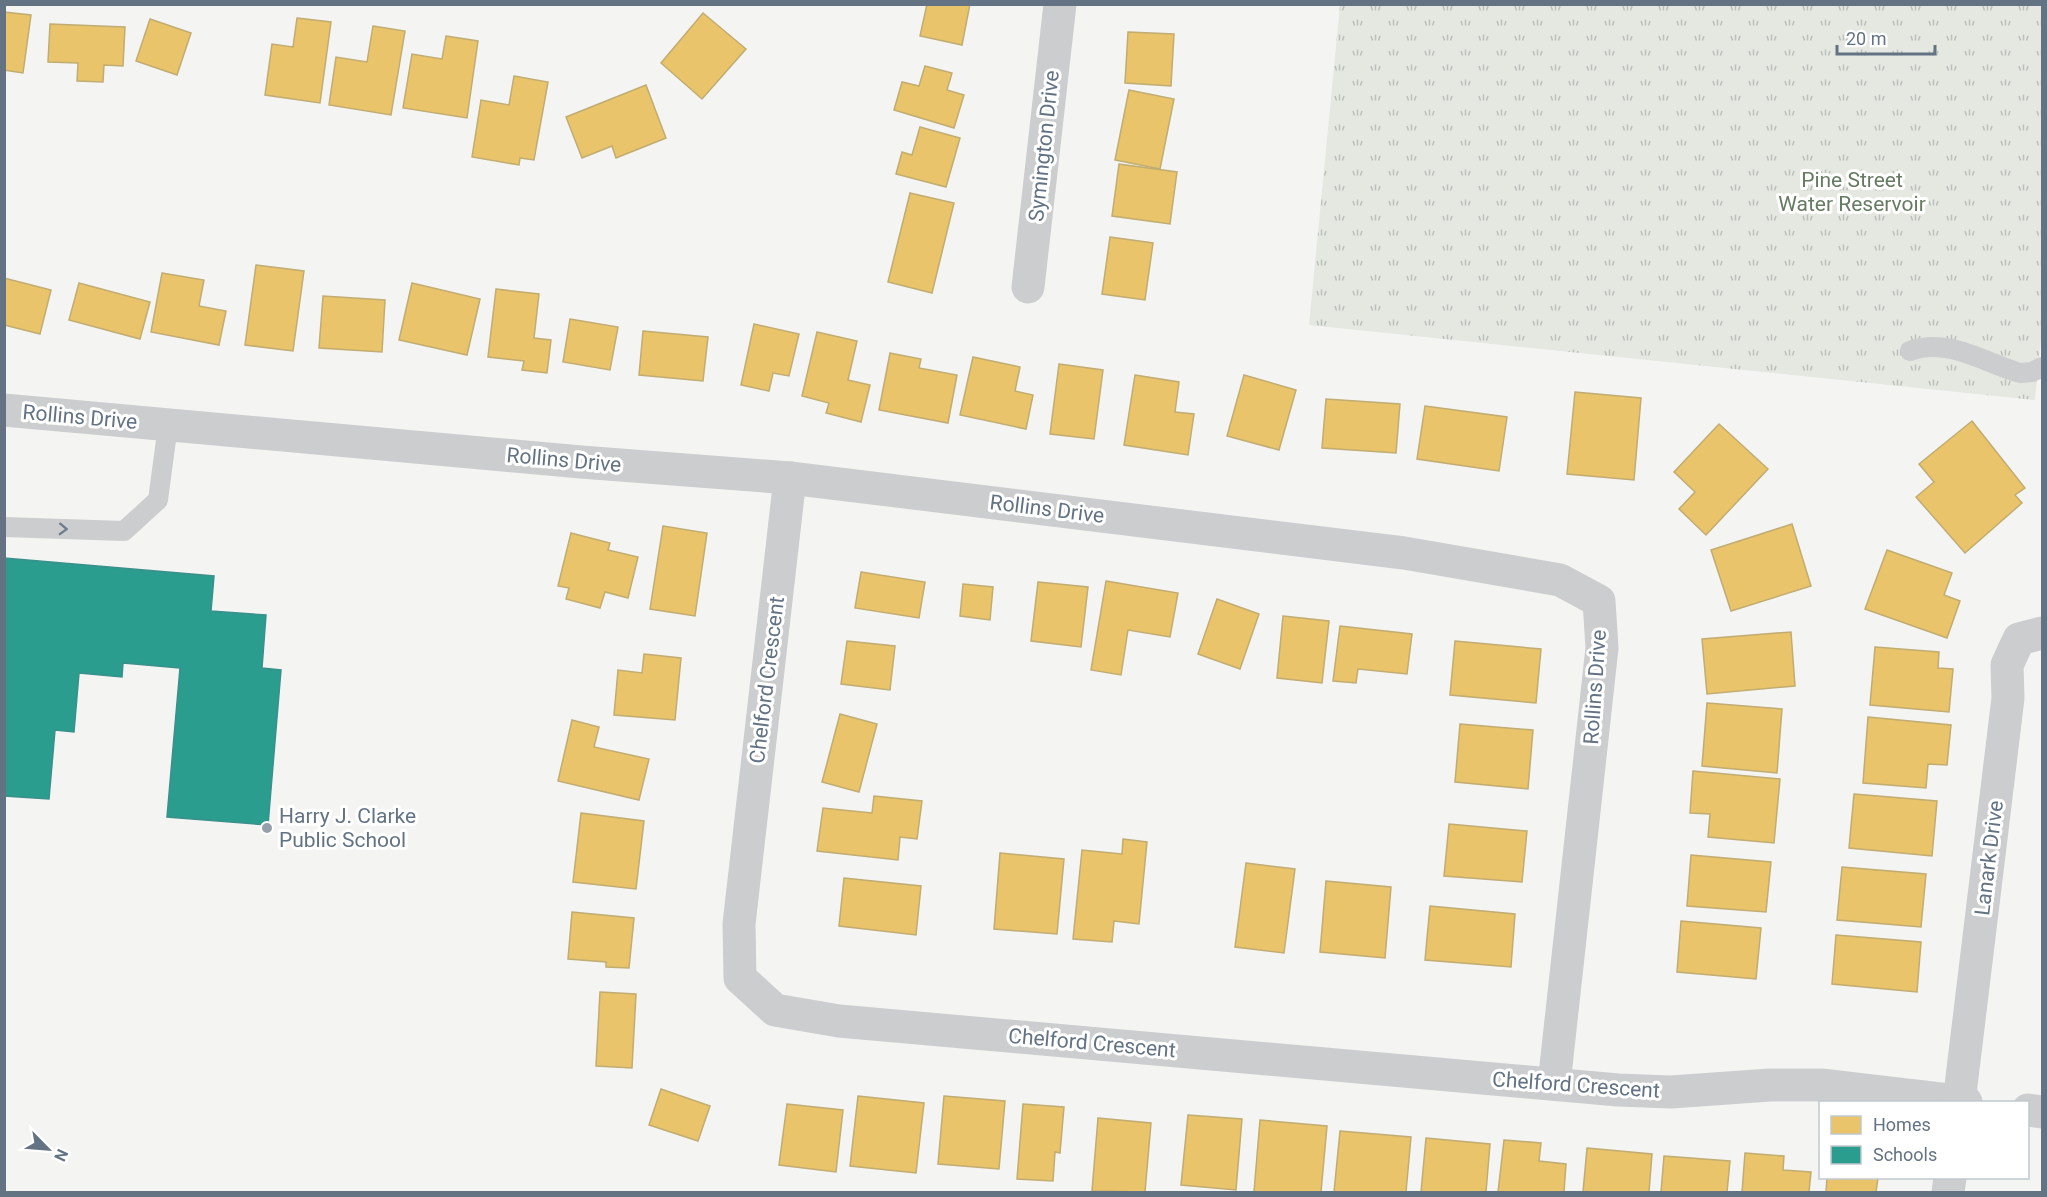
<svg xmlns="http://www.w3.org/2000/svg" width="2047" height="1197" font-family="Roboto,sans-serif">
  <defs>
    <pattern id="park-tufts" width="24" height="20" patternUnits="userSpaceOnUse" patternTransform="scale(1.5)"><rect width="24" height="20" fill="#e4e8e1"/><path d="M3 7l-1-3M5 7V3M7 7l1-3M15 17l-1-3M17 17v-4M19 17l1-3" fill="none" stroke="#bcc0bc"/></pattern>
  </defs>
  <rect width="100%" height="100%" fill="#f4f5f3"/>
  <polygon fill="url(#park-tufts)" points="1340,5 2042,5 2042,329 2035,400 1309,325"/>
  <g fill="#e9c46a" stroke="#c1ac72" stroke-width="1.5">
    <polygon points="927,4 970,4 962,45 920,36"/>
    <polygon points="4,12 31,15 23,73 4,70"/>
    <polygon points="703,13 746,49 702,99 661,63"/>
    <polygon points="297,18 331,22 320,103 265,95 272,44 293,47"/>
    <polygon points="150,19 191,33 177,75 136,61"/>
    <polygon points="50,24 125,27 123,66 104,65 103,82 77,81 78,63 48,62"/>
    <polygon points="373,26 405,31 391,115 329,105 336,57 367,62"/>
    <polygon points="1128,32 1174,34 1171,86 1125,83"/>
    <polygon points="446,36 478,41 467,118 403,108 412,54 442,59"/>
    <polygon points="925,66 952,73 947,90 964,95 954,128 894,110 902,82 919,86"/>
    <polygon points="514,76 548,82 534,160 520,158 519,165 472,157 481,100 509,105"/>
    <polygon points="646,85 666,138 616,158 612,146 582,158 566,117"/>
    <polygon points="1129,90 1174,99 1160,169 1115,160"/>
    <polygon points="920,127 960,138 946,187 896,174 902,152 912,155"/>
    <polygon points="1119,164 1177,172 1170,224 1112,216"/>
    <polygon points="910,193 954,203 932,293 888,282"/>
    <polygon points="1110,237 1153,243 1145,300 1102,294"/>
    <polygon points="256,265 304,271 293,351 245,345"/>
    <polygon points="162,273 204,280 199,306 226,311 219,345 151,332"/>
    <polygon points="4,278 51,290 40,334 4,325"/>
    <polygon points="79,283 150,302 140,339 69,320"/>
    <polygon points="412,283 480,299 467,355 399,340"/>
    <polygon points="496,289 539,294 534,338 551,340 547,373 522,370 524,361 488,357"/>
    <polygon points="323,296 385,300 382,352 319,348"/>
    <polygon points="570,319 618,327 610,370 563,362"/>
    <polygon points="754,324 799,334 789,376 773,373 769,391 741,385"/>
    <polygon points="643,331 708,337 703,381 639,375"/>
    <polygon points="817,332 857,341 848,380 870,385 861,422 826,413 829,403 802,396"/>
    <polygon points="890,353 921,359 919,368 957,375 948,423 879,410"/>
    <polygon points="973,357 1020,367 1015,391 1033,395 1026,429 960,415"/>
    <polygon points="1059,364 1103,370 1094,439 1050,434"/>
    <polygon points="1135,375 1179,382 1175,412 1194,414 1188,455 1124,445"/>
    <polygon points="1244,375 1296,390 1279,450 1227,436"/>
    <polygon points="1575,392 1641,398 1634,480 1567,474"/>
    <polygon points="1326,399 1400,404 1396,453 1322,448"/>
    <polygon points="1425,406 1507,417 1499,471 1417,459"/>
    <polygon points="1972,421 2025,488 2015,495 2022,503 1965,553 1916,497 1934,482 1919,464"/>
    <polygon points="1719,424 1768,469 1706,535 1679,509 1695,492 1674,472"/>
    <polygon points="1792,524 1811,586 1731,611 1711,550"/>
    <polygon points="663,526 707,533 695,616 650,609"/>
    <polygon points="571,533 610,543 608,550 638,557 628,598 605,592 600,608 566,599 569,588 558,586"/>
    <polygon points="1887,550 1952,573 1944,595 1960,601 1947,638 1865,609"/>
    <polygon points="861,572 925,582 919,618 855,608"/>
    <polygon points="1106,581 1178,593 1170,637 1128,630 1121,675 1091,670"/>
    <polygon points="1038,582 1088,587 1081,647 1031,641"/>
    <polygon points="963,584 993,587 990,620 960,616"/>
    <polygon points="1217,599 1259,614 1240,669 1198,654"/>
    <polygon points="1283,616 1329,621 1322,683 1277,678"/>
    <polygon points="1340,626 1412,634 1407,674 1358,669 1356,683 1333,681"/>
    <polygon points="1791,632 1795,686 1707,694 1702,639"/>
    <polygon points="847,641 895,646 890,690 841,684"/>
    <polygon points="1455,641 1541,649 1536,703 1450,695"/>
    <polygon points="1875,647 1939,652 1938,668 1953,669 1949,712 1870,705"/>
    <polygon points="644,654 681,658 675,720 614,715 618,670 642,673"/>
    <polygon points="1707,703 1782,709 1777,773 1702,766"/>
    <polygon points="840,714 877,724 859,792 822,782"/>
    <polygon points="1868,717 1951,725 1947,765 1928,764 1926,788 1863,783"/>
    <polygon points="572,720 599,727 594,747 649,759 639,800 558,781"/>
    <polygon points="1460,724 1533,730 1528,789 1455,782"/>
    <polygon points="1693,771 1780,779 1774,843 1708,837 1710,814 1690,813"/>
    <polygon points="1854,794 1937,801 1932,856 1849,848"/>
    <polygon points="874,796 922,801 917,839 900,837 898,860 817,851 823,808 872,813"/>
    <polygon points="581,813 644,821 636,889 573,882"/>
    <polygon points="1449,824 1527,831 1522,882 1444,876"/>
    <polygon points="1123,839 1147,842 1139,924 1114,921 1112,942 1073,939 1082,850 1122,854"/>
    <polygon points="1000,853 1064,859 1057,934 994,929"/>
    <polygon points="1691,855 1771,862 1766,912 1687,906"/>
    <polygon points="1246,863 1295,869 1284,953 1235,947"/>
    <polygon points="1842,867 1926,874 1921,927 1837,920"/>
    <polygon points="844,878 921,886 916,935 839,926"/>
    <polygon points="1326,881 1391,887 1385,958 1320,952"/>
    <polygon points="1430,906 1515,914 1511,967 1425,960"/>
    <polygon points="572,912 634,918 629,968 606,967 606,962 568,959"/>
    <polygon points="1681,921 1761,928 1756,979 1677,972"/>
    <polygon points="1836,935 1921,942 1917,992 1832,984"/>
    <polygon points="600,992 636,994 632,1068 596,1066"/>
    <polygon points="661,1089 710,1106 698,1141 649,1125"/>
    <polygon points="858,1096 924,1103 916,1173 850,1166"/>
    <polygon points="944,1096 1005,1101 999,1169 938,1164"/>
    <polygon points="787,1104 843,1110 836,1172 779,1165"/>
    <polygon points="1023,1104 1064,1107 1060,1153 1055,1152 1053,1181 1017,1179"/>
    <polygon points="1188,1115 1242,1119 1236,1190 1181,1185"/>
    <polygon points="1098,1118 1151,1123 1145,1192 1092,1191"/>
    <polygon points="1260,1120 1327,1126 1321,1192 1254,1192"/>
    <polygon points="1340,1131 1411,1137 1406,1192 1334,1192"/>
    <polygon points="1426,1138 1490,1144 1486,1192 1421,1192"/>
    <polygon points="1504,1140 1541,1143 1539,1161 1566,1164 1564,1192 1498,1192"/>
    <polygon points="1587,1148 1652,1154 1649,1192 1583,1192"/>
    <polygon points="1745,1153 1784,1156 1783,1170 1811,1172 1809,1192 1742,1192"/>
    <polygon points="1664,1156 1730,1161 1727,1192 1661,1192"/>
    <polygon points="1827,1178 1878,1178 1876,1192 1826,1192"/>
  </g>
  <polygon fill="#2a9d8f" stroke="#3b908c" stroke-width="1.5" points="4,558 214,576 211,611 266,615 262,668 281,670 268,825 167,817 180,668 123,663 122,677 79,673 74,732 55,730 49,799 4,796"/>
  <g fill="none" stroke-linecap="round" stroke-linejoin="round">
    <g stroke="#cccdce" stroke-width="20">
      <path d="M1910,351C1948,337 1985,363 2020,373L2032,372L2042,367"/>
      <polyline points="4,527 124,531 158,500 168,425"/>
    </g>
    <g stroke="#cccdce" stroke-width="33">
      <polyline points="1028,287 1060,4"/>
      <polyline points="4,410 581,462 790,478 1404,553 1560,580 1599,601 1602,648 1554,1084"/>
      <polyline points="790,478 739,924 740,978 775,1010 839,1021 1618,1090 1671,1092 1770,1085 1821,1085 1966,1102"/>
      <polyline points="1959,1102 2008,698 2007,665 2019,639 2042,633"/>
      <polyline points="2028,1110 2042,1112"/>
      <polyline points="1948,1192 1950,1178"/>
    </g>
  </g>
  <defs><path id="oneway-chevron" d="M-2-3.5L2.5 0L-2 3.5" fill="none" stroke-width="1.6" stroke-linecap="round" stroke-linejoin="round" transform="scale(1.5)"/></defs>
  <use stroke="#6e7c8b" href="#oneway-chevron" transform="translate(63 529) rotate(2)"/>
  <circle fill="#96a0ab" stroke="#fff" stroke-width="2" cx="267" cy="828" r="6"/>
  <g text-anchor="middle" stroke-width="6" stroke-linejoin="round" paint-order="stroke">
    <g font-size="21" fill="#637384" stroke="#fff">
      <text transform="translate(1044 146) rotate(-84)" y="7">Symington Drive</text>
      <text transform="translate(80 417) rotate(5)" y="7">Rollins Drive</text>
      <text transform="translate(564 460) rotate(5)" y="7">Rollins Drive</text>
      <text transform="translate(1047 509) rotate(7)" y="7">Rollins Drive</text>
      <text transform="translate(767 680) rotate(-83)" y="7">Chelford Crescent</text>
      <text transform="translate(1595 687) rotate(-86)" y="7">Rollins Drive</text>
      <text transform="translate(1989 858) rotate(-83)" y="7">Lanark Drive</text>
      <text transform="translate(1092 1043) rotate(5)" y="7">Chelford Crescent</text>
      <text transform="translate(1576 1085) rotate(4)" y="7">Chelford Crescent</text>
    </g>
    <g font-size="21" fill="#667b62" stroke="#fff">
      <text x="1852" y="187">Pine Street<tspan x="1852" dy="24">Water Reservoir</tspan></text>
    </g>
    <g font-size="21" fill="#637384" stroke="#fff" text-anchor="start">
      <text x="279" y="823">Harry J. Clarke<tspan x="279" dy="24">Public School</tspan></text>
    </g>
  </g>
  <rect width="2047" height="1197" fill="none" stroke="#637384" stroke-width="12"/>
  <rect x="1819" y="1101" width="210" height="78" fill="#ffffff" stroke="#c1c7ce" stroke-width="1.5"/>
  <rect x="1831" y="1116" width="30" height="18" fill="#e9c46a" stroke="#c1c7ce" stroke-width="1.5"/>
  <text x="1873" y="1131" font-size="18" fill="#637384">Homes</text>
  <rect x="1831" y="1146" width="30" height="18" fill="#2a9d8f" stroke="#c1c7ce" stroke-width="1.5"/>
  <text x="1873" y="1161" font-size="18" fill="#637384">Schools</text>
  <g transform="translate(48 1149) rotate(115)" stroke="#ffffff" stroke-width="4.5" paint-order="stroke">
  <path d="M0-4.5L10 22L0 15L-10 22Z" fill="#637384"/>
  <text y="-9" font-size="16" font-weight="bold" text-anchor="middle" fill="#637384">N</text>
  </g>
  <path d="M1837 45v9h98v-9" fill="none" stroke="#637384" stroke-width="3"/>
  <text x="1846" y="45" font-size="18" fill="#637384" stroke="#ffffff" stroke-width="4.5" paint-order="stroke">20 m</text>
</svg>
